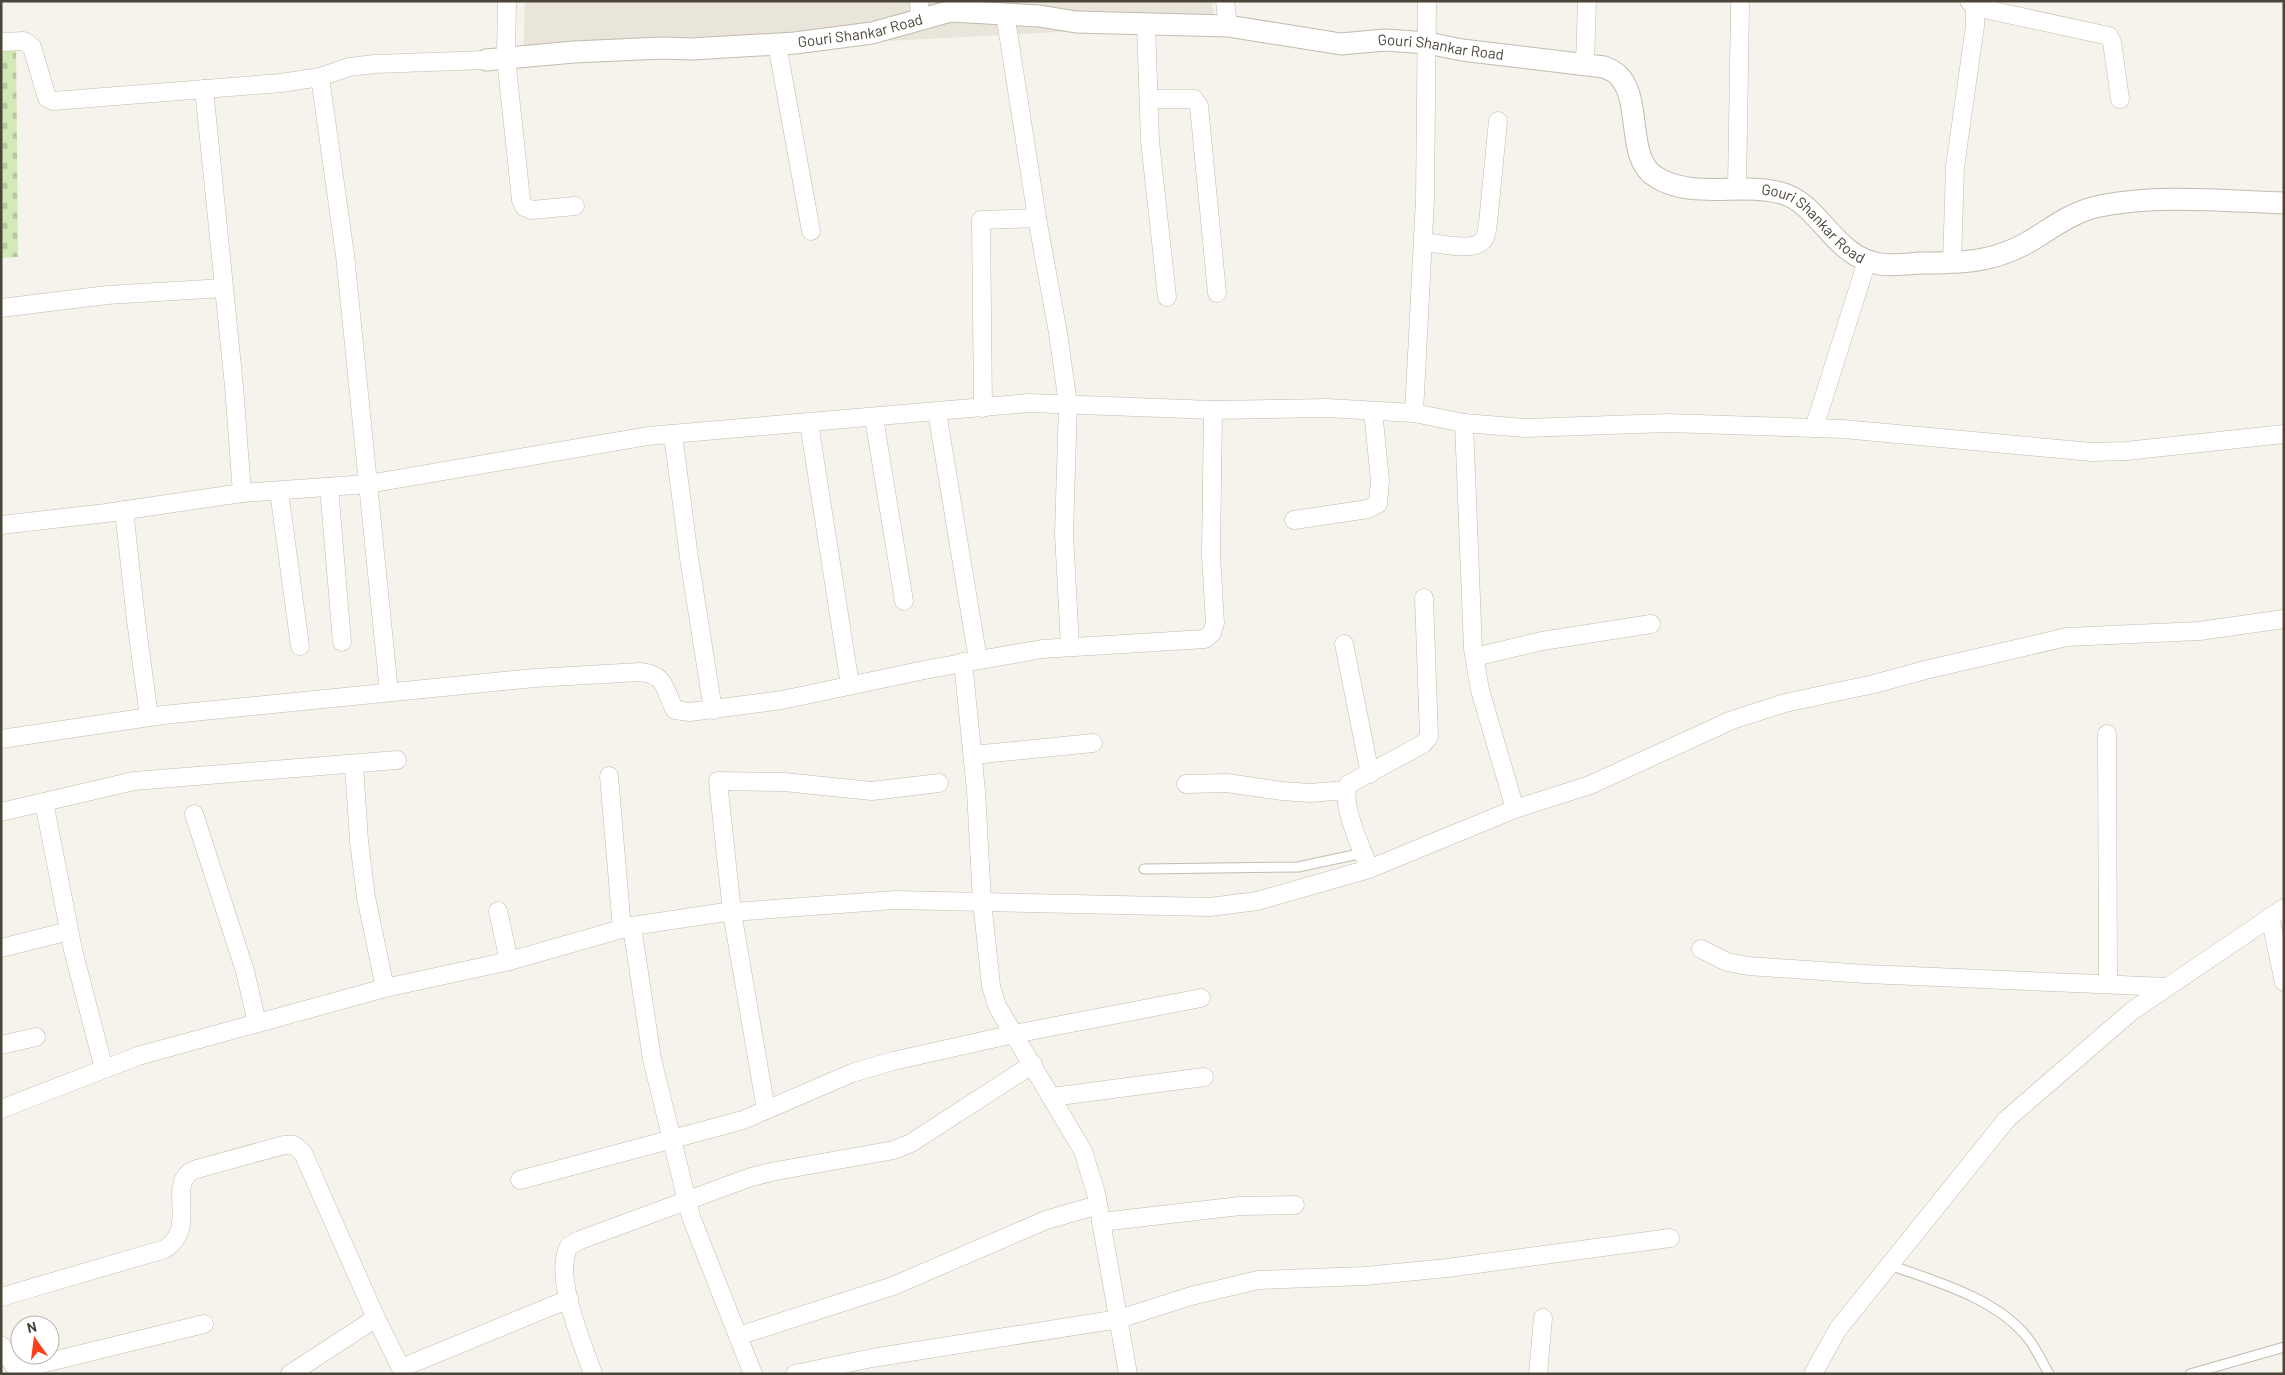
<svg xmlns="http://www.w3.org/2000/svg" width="2285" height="1375" font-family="Barlow,sans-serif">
  <defs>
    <pattern id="cemetery-stones" width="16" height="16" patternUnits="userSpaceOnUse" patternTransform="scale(1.25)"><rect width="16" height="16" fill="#d2eab5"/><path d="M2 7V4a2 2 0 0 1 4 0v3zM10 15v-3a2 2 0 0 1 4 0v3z" fill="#b6ca9c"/></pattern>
  </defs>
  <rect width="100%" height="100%" fill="#f6f3ec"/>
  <polygon fill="#eae5da" points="525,1 1212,1 1215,24 523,60"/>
  <polygon fill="url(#cemetery-stones)" points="16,47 18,257 1,258 1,49"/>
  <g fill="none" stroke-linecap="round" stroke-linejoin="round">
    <g stroke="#c2bbae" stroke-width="11">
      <g id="service">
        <polyline points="1144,869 1298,867 1363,853"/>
        <path d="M1890,1265C1936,1282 1994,1297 2027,1337C2036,1348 2042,1362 2049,1374"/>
        <polyline points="2190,1374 2284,1347"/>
      </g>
    </g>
    <g stroke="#c2bbae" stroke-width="19">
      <g id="minor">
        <polyline points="507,1 506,58 521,200 524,207 532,210 575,206"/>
        <polyline points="919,1 920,19"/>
        <polyline points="1225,1 1228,26"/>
        <polyline points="1975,7 2109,36 2112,42 2120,99"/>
        <polyline points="1146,24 1150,141 1167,297"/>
        <polyline points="1,42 24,41 32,47 47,98 53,101 281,83 320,77 349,67 375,64 486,60"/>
        <polyline points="777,44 811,231"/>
        <polyline points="1585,64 1587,1"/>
        <polyline points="320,77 345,255 389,692"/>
        <polyline points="204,89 234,386 242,493"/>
        <polyline points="1149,99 1194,99 1199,106 1217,293"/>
        <polyline points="1737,189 1740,6"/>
        <polyline points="1037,218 1058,333 1068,404 1064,534 1070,646"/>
        <path d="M1423,242C1436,243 1476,253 1484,239C1487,235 1487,228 1488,223L1498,121"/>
        <polyline points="1952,263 1955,167 1975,26 1975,7 1969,1"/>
        <polyline points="1,308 107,295 224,288"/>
        <polyline points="983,408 981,220 1037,218 1005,13"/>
        <polyline points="937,412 978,660"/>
        <polyline points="1414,413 1425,199 1427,1"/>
        <polyline points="874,418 904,601"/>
        <polyline points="809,423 850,685"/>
        <polyline points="1464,423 1473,649 1480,690 1515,809"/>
        <polyline points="1814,428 1867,261"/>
        <polyline points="673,434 689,558 713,710"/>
        <polyline points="329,487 342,642"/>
        <polyline points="279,491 300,646"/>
        <polyline points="124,510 136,620 149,717"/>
        <polyline points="1294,520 1368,509 1378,504 1380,481 1373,411"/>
        <polyline points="1,525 106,513 242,493 368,484 648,436 1029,403 1213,410 1327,408 1414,413 1464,423 1525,428 1668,423 1843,429 2092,452 2126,451 2284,434"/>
        <polyline points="1344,644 1370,774"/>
        <polyline points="1475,657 1542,641 1651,624"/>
        <polyline points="963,662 976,791 982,901 991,986 997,1006 1083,1151 1096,1193 1128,1374"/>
        <polyline points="2107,734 2108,984"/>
        <path d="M1,739L163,715L534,678L640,672C667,675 663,688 675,710L690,712L782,700L929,669L1042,649L1205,639L1212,633L1215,623L1211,555L1213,410"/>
        <polyline points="973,755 1093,743"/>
        <polyline points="354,765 359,841 366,897 385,988"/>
        <polyline points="609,776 622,929"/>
        <polyline points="1186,784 1227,783 1282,791 1310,793 1346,790"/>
        <polyline points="44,802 73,950 104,1069"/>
        <polyline points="1,812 134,781 397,760"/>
        <polyline points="194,814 245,971 257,1023"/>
        <path d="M1369,869C1362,848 1339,803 1349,784L1423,744L1429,737L1424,598"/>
        <polyline points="498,911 509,961"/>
        <polyline points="2270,917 2284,982"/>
        <polyline points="632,926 652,1059 691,1217 753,1374"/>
        <polyline points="1,948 69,931"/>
        <polyline points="1701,949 1727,962 1748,966 1866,974 2168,987"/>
        <polyline points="1,1045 36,1037"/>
        <polyline points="1052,1097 1204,1077"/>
        <polyline points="1,1109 138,1056 385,988 509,961 632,926 719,913 895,900 1210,907 1257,901 1369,869 1515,809 1590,785 1732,720 1785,703 1874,684 1925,670 2067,637 2199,631 2284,619"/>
        <polyline points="766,1110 732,912 718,781 784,782 872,791 939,783"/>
        <polyline points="520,1180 743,1120 852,1073 893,1061 1014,1034 1201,998"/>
        <polyline points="1101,1222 1240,1206 1295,1205"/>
        <path d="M1,1297L165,1249C196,1229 171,1192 187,1175C189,1172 194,1170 197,1169L284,1145H294L303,1153L376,1318L404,1374"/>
        <polyline points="738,1336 893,1286 1046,1220 1098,1205"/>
        <polyline points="1,1345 19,1374"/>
        <polyline points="401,1368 569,1299"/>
        <polyline points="16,1370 204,1324"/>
        <polyline points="290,1374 376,1318"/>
        <path d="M593,1374C582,1341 553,1277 569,1246L580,1240L751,1177L776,1171L894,1150L911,1143L1033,1064"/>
        <polyline points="795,1374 872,1358 1119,1319 1191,1296 1258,1280 1365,1276 1447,1268 1670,1238"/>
        <polyline points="1538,1374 1543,1318"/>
        <polyline points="1813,1374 1838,1329 2007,1119 2132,1011 2284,908"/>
      </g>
    </g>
    <g stroke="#c2bbae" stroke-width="23">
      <g id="tertiary">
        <path id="s1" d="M486,60L574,52L662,48L691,49L795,43L872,33L951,11L1039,16L1076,22L1228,26L1341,44L1385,40L1428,43L1462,50L1604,67C1608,69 1614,71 1618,75C1643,99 1625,159 1656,177C1693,200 1741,182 1781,193C1820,203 1833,257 1880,264C1893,266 1907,264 1920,263C1959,263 1990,263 2025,244C2050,230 2070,212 2100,206C2159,194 2224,201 2284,203"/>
      </g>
    </g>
    <use href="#service" stroke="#fff" stroke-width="9"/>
    <use href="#minor" stroke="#fff" stroke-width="18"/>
    <use href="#tertiary" stroke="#fff" stroke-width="21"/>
  </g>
  <g text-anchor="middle" stroke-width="4" stroke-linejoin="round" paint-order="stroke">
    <g font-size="15" fill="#4b4439" stroke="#fff">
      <text dy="5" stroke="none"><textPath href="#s1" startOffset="376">Gouri Shankar Road</textPath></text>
      <text dy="5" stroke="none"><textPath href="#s1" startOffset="962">Gouri Shankar Road</textPath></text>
      <text dy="5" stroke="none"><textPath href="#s1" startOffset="1426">Gouri Shankar Road</textPath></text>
    </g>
  </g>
  <rect width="2285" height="1375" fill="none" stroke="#4b4439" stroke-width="5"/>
  <g transform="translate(35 1340) rotate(346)"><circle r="24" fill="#ffffff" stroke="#b7b4b0"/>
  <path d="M0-4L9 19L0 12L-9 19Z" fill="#fc3f1d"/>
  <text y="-8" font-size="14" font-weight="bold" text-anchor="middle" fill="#4b4439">N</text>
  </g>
</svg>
